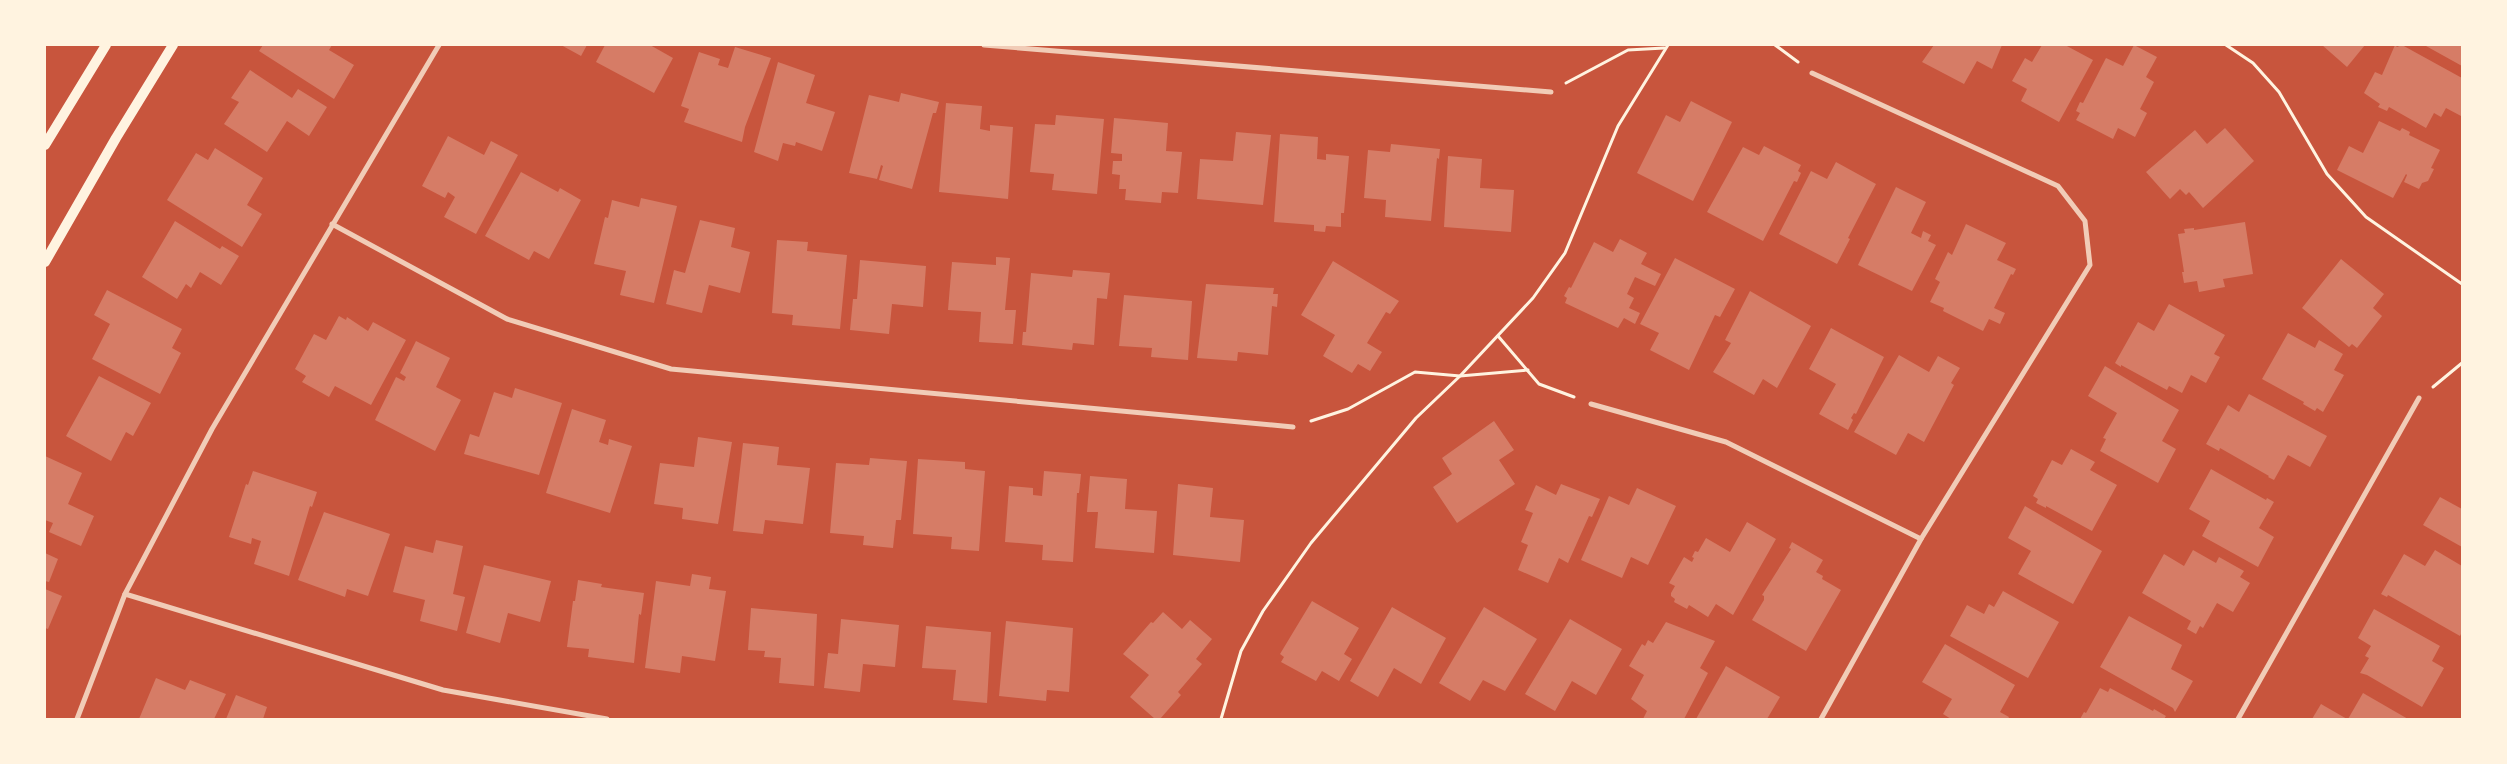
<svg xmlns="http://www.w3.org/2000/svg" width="2507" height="764" font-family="'Roboto Condensed',sans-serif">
  <rect width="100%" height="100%" fill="#c8553d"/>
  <g fill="#d67c66">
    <polygon points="263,45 332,45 329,50 354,65 334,99 259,51"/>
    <polygon points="561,45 587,45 581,56"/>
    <polygon points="605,45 650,45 673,58 654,93 596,62"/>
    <polygon points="1934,45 2002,45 1992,69 1977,61 1964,84 1922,62"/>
    <polygon points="2042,45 2065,45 2093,60 2059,122 2021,101 2027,89 2012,81 2025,58 2032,62"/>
    <polygon points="2134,45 2157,57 2146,77 2154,82 2140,109 2147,113 2135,137 2118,128 2113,139 2076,120 2080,113 2076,111 2080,102 2083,103 2106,58 2123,66"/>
    <polygon points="2322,45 2365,45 2347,67"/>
    <polygon points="2395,45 2397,47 2402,45 2462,78 2461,116 2446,108 2441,117 2434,113 2426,128 2389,107 2387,111 2378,107 2380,104 2364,93 2375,72 2382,75"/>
    <polygon points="2427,45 2462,45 2462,66 2426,46"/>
    <polygon points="735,47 771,58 745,127 742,142 684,122 689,109 681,106 699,52 720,59 718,65 728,68"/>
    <polygon points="778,62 815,75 806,103 835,112 822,151 796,142 795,146 783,143 778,161 754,152"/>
    <polygon points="250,70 292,98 298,89 327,107 309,136 287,121 267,152 224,124 239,102 231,98"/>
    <polygon points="901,93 939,102 936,113 933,113 912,189 879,180 883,166 881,165 877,179 849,173 869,95 899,102"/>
    <polygon points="1691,101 1732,122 1693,201 1637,173 1666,115 1680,122"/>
    <polygon points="946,103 982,106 980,129 990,131 990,125 1013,127 1008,199 939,192"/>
    <polygon points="1056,115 1104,119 1097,194 1052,190 1054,174 1030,172 1035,124 1055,125"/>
    <polygon points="1114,118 1168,123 1166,151 1182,152 1178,193 1162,192 1161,203 1125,200 1126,189 1119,189 1120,175 1112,174 1113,161 1122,161 1122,154 1111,153"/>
    <polygon points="2379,121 2400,131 2402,128 2410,132 2409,135 2440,150 2431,168 2434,169 2428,181 2422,183 2419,189 2404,182 2407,175 2406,174 2393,198 2337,170 2349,146 2363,153"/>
    <polygon points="2225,128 2254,161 2203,208 2189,192 2186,195 2180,189 2170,199 2146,172 2195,130 2207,144"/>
    <polygon points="1236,132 1271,135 1263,205 1197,199 1200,159 1233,161"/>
    <polygon points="1280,134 1318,137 1317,159 1326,160 1326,154 1349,156 1344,213 1341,213 1341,227 1326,226 1325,232 1314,231 1314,225 1274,222"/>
    <polygon points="448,136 484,155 491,141 518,155 476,234 444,217 455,197 448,192 445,198 422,186"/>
    <polygon points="1391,144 1440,149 1439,159 1437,158 1431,221 1385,217 1386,200 1364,198 1368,150 1390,152"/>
    <polygon points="1764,146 1801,165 1798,171 1801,173 1797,182 1794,181 1763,241 1707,212 1743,147 1759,155"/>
    <polygon points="215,148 263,178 247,205 262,214 242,247 167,200 196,153 208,160"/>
    <polygon points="1448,156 1482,159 1480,188 1514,190 1511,232 1444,227"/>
    <polygon points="1836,162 1876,184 1848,238 1850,239 1837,264 1779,234 1811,171 1827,179"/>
    <polygon points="521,172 558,192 560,188 581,200 549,259 534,251 529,260 485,236"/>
    <polygon points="1896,187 1926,202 1911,233 1921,238 1923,231 1931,235 1928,241 1936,245 1912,291 1858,265"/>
    <polygon points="641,198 677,206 654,303 620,295 626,271 594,264 605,217 608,218 612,200 639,207"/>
    <polygon points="700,220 735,228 731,247 750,252 740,293 709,285 702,313 666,304 674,270 685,273"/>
    <polygon points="175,221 220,249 222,246 239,256 221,285 200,272 191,288 186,284 177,299 142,277"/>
    <polygon points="2245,222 2253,274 2223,279 2225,287 2199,292 2197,281 2184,283 2182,272 2184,272 2178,234 2185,233 2184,229 2194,228 2194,230"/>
    <polygon points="1966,224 2006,243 1997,260 2016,269 2013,275 2011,274 1994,308 2005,313 2000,324 1989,319 1983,331 1943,311 1944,308 1930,302 1940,282 1935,279 1948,252 1952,255"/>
    <polygon points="1620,239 1647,253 1641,264 1661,274 1655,286 1635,277 1627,294 1634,298 1629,308 1640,313 1635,324 1624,318 1618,328 1565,303 1567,298 1564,296 1569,287 1571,288 1594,242 1613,252"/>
    <polygon points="777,240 808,242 807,251 847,255 840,329 792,325 793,315 772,313"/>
    <polygon points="996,257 1010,258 1005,310 1016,310 1013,344 979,342 981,312 948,310 952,262 996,265"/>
    <polygon points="1675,258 1735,289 1720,317 1715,315 1689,370 1650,350 1659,333 1640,324"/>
    <polygon points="2341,259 2384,294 2373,308 2382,316 2357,348 2352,344 2349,347 2302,308"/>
    <polygon points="860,260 926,266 923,307 892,304 889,334 850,330 853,299 857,299"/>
    <polygon points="1333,261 1399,301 1390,314 1386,312 1367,343 1382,352 1370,371 1358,364 1352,373 1323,356 1335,335 1301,315"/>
    <polygon points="1073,270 1110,273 1107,299 1097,298 1094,345 1073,343 1072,350 1022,345 1023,332 1026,332 1031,273 1072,277"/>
    <polygon points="1206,284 1274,288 1273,294 1278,294 1277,307 1272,306 1268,355 1238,352 1237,361 1197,358"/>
    <polygon points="107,290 182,329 172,348 181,353 160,394 92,359 110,324 94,315"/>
    <polygon points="1750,291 1811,326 1777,388 1763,379 1754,395 1713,372 1731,343 1725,340"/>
    <polygon points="1124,295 1192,301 1188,360 1151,357 1152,348 1119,346"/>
    <polygon points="2169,304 2225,335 2214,354 2220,357 2206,383 2191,375 2182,393 2169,386 2167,390 2121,365 2121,367 2115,363 2138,322 2154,331"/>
    <polygon points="339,316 346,320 347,317 368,331 373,322 406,340 371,405 335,386 329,397 302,382 306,376 295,369 314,334 326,340"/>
    <polygon points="1831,328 1884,357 1856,414 1854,413 1851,418 1853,420 1848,430 1819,414 1836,384 1809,369"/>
    <polygon points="2288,333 2315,348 2319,340 2343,354 2334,370 2344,375 2323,412 2317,408 2315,411 2303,404 2304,402 2262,379"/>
    <polygon points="416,341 450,358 436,387 461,400 435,451 375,420 396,377 404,381 406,377 400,373"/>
    <polygon points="1899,355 1929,372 1938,356 1960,368 1951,383 1954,385 1924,442 1908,433 1896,455 1854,432"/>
    <polygon points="2105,366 2179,410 2162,441 2176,449 2158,483 2100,451 2106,439 2103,438 2117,413 2088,396"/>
    <polygon points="99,376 151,403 133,436 126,432 111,461 66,436"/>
    <polygon points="515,388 562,403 539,475 464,454 470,434 479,437 494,392 512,398"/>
    <polygon points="2249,394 2327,436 2310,467 2288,455 2274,480 2268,477 2269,476 2220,448 2219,451 2206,444 2228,405 2239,412"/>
    <polygon points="572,409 606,420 599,442 608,445 609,439 632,446 610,513 546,493"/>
    <polygon points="1494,421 1514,450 1499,460 1515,484 1457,523 1433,487 1452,474 1442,458"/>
    <polygon points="698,437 732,442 718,524 682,519 683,508 654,504 660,463 694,467"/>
    <polygon points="743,443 779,447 777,465 810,468 803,524 765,520 763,534 733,531"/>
    <polygon points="2071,449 2095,462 2090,470 2117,485 2092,531 2046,506 2046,508 2036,503 2038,499 2033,496 2052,460 2062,465"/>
    <polygon points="45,456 82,473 68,504 94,516 81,546 49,532 53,523 45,520"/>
    <polygon points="870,458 907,461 901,520 896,520 893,548 863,545 864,536 830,533 836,463 869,465"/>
    <polygon points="918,459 965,462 965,469 985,471 979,551 951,549 952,537 913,534"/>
    <polygon points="2211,469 2266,500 2267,498 2274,502 2259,528 2274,537 2258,567 2202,536 2210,521 2189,509"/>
    <polygon points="253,471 317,492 312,507 310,506 289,576 254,564 261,541 252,538 251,544 229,537 246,484 248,485"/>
    <polygon points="1044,471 1081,474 1079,493 1077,493 1073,562 1042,560 1043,545 1005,542 1009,486 1033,488 1033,495 1042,496"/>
    <polygon points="1090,476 1127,479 1125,509 1157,511 1154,553 1095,548 1098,512 1087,512"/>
    <polygon points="1178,484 1213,488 1210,517 1244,520 1240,562 1173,555"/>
    <polygon points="1561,484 1600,499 1592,517 1589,516 1568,563 1559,558 1548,583 1518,570 1528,545 1521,542 1533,513 1525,510 1536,485 1556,495"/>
    <polygon points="1637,488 1676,506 1648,565 1631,557 1622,578 1581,560 1609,496 1629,505"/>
    <polygon points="2440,497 2462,509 2462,547 2423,525"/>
    <polygon points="2025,506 2102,551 2073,604 2018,574 2031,551 2008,538"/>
    <polygon points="324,512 390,534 368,596 347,589 345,597 298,580"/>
    <polygon points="1747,522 1776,539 1733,615 1716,604 1708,617 1689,605 1687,609 1674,602 1675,599 1671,596 1671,593 1675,586 1669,583 1684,557 1692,562 1694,558 1692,557 1695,551 1698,552 1706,538 1730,552"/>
    <polygon points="436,540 463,546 453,594 465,597 457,631 420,621 425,600 393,592 405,546 433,553"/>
    <polygon points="1792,542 1823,560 1816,572 1823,576 1822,579 1841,590 1806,651 1752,620 1764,600 1764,596 1762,595 1791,549 1789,548"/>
    <polygon points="2193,550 2216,563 2219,557 2244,571 2240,577 2250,583 2233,612 2217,603 2203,628 2200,626 2196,634 2187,629 2191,621 2142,593 2164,554 2184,566"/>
    <polygon points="2435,550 2462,566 2462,632 2460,636 2388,595 2387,597 2381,594 2404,554 2425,566"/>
    <polygon points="45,553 58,559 49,582 45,581"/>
    <polygon points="484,565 551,581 540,622 508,613 500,643 466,633"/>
    <polygon points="692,574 711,577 709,589 726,591 715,661 682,656 680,673 645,668 656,581 690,586"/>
    <polygon points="578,580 602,584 601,587 644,593 641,615 639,614 634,663 588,657 589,649 567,647 573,601 575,601"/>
    <polygon points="45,589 62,596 48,629 45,628"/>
    <polygon points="2003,591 2059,622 2028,678 1950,636 1967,605 1984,614 1989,604 1994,607"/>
    <polygon points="1312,601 1359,628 1344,654 1352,659 1339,681 1322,671 1316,681 1281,662 1284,657 1280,654"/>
    <polygon points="1392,607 1446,638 1421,684 1394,668 1378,697 1350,681"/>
    <polygon points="1484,607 1537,639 1505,691 1483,680 1470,701 1439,683"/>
    <polygon points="751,608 817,614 814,686 779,683 781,658 764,657 765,651 748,650"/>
    <polygon points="2374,609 2440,646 2432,661 2444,668 2422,707 2367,675 2360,673 2369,658 2365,656 2371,646 2358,638"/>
    <polygon points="1163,612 1182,629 1190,620 1212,639 1196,659 1202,664 1178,692 1181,695 1160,719 1155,719 1130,697 1149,675 1123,654 1151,622 1153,623"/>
    <polygon points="2129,616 2182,645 2171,669 2193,681 2175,712 2173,708 2100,667"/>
    <polygon points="841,619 899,625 895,667 863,664 860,692 824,688 828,653 838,654"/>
    <polygon points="1570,619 1622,649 1596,695 1572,681 1555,711 1525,694"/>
    <polygon points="1006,621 1073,628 1069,692 1047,690 1046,701 999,696"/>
    <polygon points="1666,622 1715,641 1700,668 1708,673 1684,719 1643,719 1647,711 1631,699 1644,675 1629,666 1642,644 1645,646 1648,640 1653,643"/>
    <polygon points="926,626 991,632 987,703 953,700 956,670 922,668"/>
    <polygon points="1945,644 2015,685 2000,712 2009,717 2008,719 1951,719 1943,714 1952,699 1922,682"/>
    <polygon points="1726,666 1780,697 1767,719 1696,719"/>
    <polygon points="156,678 185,690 190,680 226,694 214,719 139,719"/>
    <polygon points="2100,688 2108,692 2110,688 2153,711 2154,709 2166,716 2164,719 2080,719 2084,712 2086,713"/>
    <polygon points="2363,693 2408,719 2348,719"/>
    <polygon points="236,695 267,707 263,719 226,719"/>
    <polygon points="2321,704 2347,719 2312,719"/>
  </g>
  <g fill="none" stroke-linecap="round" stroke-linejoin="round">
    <g stroke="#fff3e0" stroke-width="3">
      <polyline points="1775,45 1798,62"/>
      <polyline points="2226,45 2253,63 2279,92 2327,174 2366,217 2462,284"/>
      <polyline points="1566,83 1628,50 1664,48"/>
      <polyline points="1498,336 1539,384 1574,397"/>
      <polyline points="2433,387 2462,363"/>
      <polyline points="1311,421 1348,409 1415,372 1460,376 1528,370"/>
      <polyline points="1221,719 1241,651 1263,611 1311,543 1416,418 1460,376 1533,298 1565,253 1618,126 1668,45"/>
    </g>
    <g stroke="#f1ccb7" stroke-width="5">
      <polyline points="984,45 1551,92"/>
      <polyline points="1812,73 2058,186 2085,221 2090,265 1921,539 1821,719"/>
      <polyline points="332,224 507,319 671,369 1293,427"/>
      <polyline points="1591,404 1726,442 1921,539"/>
      <polyline points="125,594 443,690 607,719"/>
      <polyline points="77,719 125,594 212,429 439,45"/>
      <polyline points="2238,719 2419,398"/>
    </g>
    <g stroke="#fff3e0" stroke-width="10">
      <polyline points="45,145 106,45"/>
      <polyline points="45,262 116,138 173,45"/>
    </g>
  </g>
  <rect width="2507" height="764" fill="none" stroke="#fff3e0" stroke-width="92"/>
</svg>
